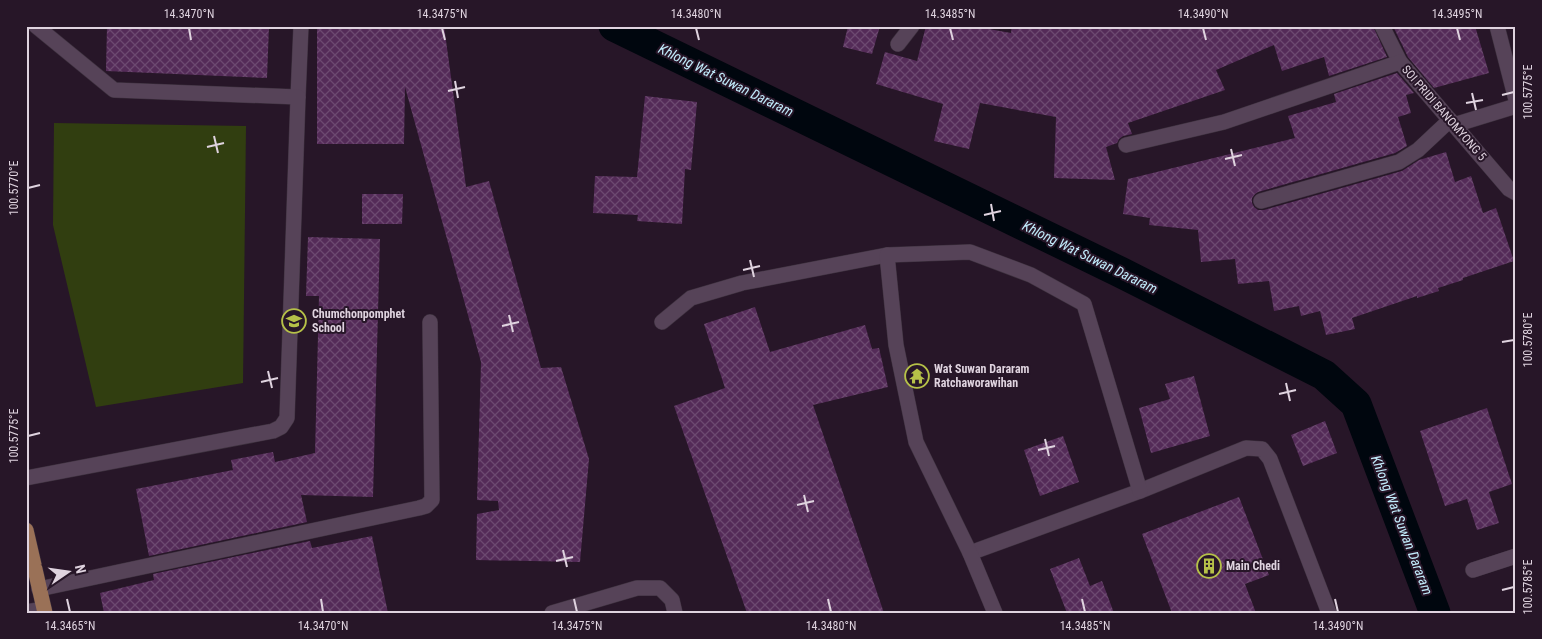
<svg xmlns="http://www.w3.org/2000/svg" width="1542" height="639" font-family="'Roboto Condensed',sans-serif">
  <defs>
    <pattern id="building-cross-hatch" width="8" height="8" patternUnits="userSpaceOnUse" patternTransform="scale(1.25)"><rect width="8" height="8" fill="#542b58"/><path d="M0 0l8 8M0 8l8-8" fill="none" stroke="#6c4970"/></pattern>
  </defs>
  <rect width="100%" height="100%" fill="#271628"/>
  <polygon fill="#313e10" points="54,123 246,126 243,383 96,407 53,225"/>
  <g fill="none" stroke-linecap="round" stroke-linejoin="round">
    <polyline stroke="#00060e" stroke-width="31" points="614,26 1120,272 1324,375 1356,404 1435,613"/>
  </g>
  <g fill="url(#building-cross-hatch)">
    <polygon points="107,26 269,26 267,78 106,71"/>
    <polygon points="317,26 444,26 466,187 489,181 541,368 561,367 589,459 580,562 476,560 477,514 499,510 498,501 477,500 481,362 405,87 404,144 317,144"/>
    <polygon points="848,26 880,26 872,54 843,47"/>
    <polygon points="926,26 972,26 1011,33 1012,26 1373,26 1387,57 1329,76 1324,57 1282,71 1274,45 1216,70 1225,90 1128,123 1132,134 1123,136 1119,139 1117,143 1106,147 1115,180 1054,178 1056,117 980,103 969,149 934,141 943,104 876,84 885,52 917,61"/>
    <polygon points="1393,26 1475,26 1489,73 1434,88 1408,57"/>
    <polygon points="1397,73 1414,93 1406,95 1411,113 1398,117 1407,146 1395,153 1258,192 1255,194 1252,198 1252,203 1254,207 1258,210 1264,210 1402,171 1419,160 1446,152 1455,182 1471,176 1483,213 1496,208 1514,261 1463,278 1463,280 1438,288 1439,291 1417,298 1417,296 1352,318 1355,329 1326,335 1320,311 1301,316 1299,306 1274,311 1269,281 1238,284 1235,259 1201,262 1198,230 1149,225 1150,218 1123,214 1128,179 1295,138 1288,116 1336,102 1334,94"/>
    <polygon points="645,96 697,102 691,170 685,169 682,224 637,221 638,215 593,213 595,176 637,177"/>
    <polygon points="362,194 403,194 402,224 362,224"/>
    <polygon points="308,237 380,239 373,497 301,495 307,522 149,556 136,489 233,470 231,460 273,452 275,462 315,453 319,296 306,296"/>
    <polygon points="755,307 770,352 865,325 872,349 879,348 888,387 813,405 884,613 747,613 674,406 725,388 704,324"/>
    <polygon points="1194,376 1210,436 1151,453 1139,408 1170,399 1165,384"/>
    <polygon points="1487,408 1512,484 1489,492 1499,523 1477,530 1467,499 1445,506 1420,431"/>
    <polygon points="1325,421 1337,453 1303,466 1291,435"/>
    <polygon points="1063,436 1079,482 1040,496 1024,450"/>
    <polygon points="1239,497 1269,575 1245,584 1256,613 1172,613 1142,534"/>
    <polygon points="372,536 388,613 104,613 100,593 154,580 153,574 310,541 312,548"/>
    <polygon points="1079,558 1090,586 1102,581 1114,613 1067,613 1050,569"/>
  </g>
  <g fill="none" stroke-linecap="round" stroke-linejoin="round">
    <g stroke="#3d313e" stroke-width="16">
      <g id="minor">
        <polyline points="1382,26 1400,62 1509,189 1516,193"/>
        <polyline points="1497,26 1516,100"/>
        <polyline points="898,44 912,26"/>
        <polyline points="298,97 301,26"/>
        <polyline points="1454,125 1516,106"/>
        <polyline points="1126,145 1224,122 1400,62"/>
        <polyline points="1261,201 1399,162 1418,150 1450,120"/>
        <polyline points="662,322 691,298 742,283 887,255"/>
        <polyline points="26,478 273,431 281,427 287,418 298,97 114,90 36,26"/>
        <polyline points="970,553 1140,491 1246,448 1262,449 1270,459 1329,613"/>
        <polyline points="1473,570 1516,556"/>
        <polyline points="39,589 419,508 426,506 432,500 430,322"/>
        <polyline points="26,612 44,609"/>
        <polyline points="552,613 637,588 660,588 672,600 675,613"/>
        <polyline points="995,613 970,553 916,442 896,345 887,255 970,252 1031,275 1084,304 1140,491"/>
      </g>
    </g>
    <g stroke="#3d313e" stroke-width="16">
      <polyline id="major" points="26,530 45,613"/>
    </g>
    <use href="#minor" stroke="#564358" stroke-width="15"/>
    <use href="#major" stroke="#9a7157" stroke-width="15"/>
  </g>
  <path fill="none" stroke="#dfd3df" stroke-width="2" d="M189,28L191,40M442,28L445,40M696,28L699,40M950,28L953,40M1203,28L1206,40M1457,28L1460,40M455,81L458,98M448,91L465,87M1472,93L1476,110M1502,95L1514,92M1466,103L1483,100M214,136L218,153M207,147L224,143M1231,149L1235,166M1225,159L1242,155M28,188L40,185M991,204L994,221M984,215L1001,211M750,260L754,277M743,270L760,266M509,315L513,332M502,326L519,322M1502,342L1514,340M268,371L272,388M261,382L278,378M1286,383L1290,401M1279,394L1296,390M28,436L40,433M1045,439L1049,456M1038,450L1055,446M804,495L808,512M797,505L814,501M563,550L567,567M556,561L573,557M1502,590L1514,587M67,599L70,612M321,599L323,612M574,599L577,612M828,599L831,612M1082,599L1085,612M1335,599L1338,612"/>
  <defs>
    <g id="school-ring" transform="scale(1.25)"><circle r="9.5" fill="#271628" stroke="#b6c148" stroke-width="1.5"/><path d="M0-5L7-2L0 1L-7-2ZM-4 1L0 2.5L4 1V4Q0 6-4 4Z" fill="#b6c148"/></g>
    <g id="temple-ring" transform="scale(1.25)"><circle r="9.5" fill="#271628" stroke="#b6c148" stroke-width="1.5"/><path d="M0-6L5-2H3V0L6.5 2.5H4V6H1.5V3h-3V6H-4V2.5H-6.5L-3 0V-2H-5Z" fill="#b6c148"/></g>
    <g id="building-ring" transform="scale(1.25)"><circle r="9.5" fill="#271628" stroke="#b6c148" stroke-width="1.5"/><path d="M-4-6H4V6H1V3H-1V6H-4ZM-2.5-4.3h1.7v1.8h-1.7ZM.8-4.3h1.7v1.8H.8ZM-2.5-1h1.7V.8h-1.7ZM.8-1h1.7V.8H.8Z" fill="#b6c148"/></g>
  </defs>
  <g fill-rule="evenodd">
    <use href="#school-ring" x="294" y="321"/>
    <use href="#temple-ring" x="917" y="376"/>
    <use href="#building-ring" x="1209" y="566"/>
  </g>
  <g text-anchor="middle" stroke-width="4" stroke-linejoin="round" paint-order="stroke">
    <g font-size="12" fill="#dfd3df" stroke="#271628">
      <text transform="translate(1444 113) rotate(49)" y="4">SOI PRIDI BANOMYONG 5</text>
    </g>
    <g font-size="12" font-weight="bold" fill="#dfd3df" stroke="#271628" text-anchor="start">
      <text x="312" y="318">Chumchonpomphet<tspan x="312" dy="14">School</tspan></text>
      <text x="934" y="373">Wat Suwan Dararam<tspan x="934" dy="14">Ratchaworawihan</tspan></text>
      <text x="1226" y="570">Main Chedi</text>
    </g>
    <g font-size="14" font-style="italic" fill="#c2ecfc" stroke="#271628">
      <text transform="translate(726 80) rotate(26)" y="5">Khlong Wat Suwan Dararam</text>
      <text transform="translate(1090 257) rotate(26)" y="5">Khlong Wat Suwan Dararam</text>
      <text transform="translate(1402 525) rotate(69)" y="5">Khlong Wat Suwan Dararam</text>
    </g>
  </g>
  <rect width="1542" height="639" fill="none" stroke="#271628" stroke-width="55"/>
  <g transform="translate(68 572) rotate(77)" stroke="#271628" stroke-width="4" paint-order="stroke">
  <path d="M0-4L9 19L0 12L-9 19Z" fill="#dfd3df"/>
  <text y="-8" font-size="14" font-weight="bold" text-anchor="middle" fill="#dfd3df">N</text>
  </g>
  <rect x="28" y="28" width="1486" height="584" fill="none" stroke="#dfd3df" stroke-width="2"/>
  <g font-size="12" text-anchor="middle" fill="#dfd3df">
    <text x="189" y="18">14.3470°N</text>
    <text x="442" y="18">14.3475°N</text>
    <text x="696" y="18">14.3480°N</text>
    <text x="950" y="18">14.3485°N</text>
    <text x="1203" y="18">14.3490°N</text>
    <text x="1457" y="18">14.3495°N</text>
    <text transform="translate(1528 92) rotate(-90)" y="4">100.5775°E</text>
    <text transform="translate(14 188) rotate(-90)" y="4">100.5770°E</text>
    <text transform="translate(1528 340) rotate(-90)" y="4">100.5780°E</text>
    <text transform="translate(14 436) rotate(-90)" y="4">100.5775°E</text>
    <text transform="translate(1528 587) rotate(-90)" y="4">100.5785°E</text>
    <text x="70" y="630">14.3465°N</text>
    <text x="323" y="630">14.3470°N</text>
    <text x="577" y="630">14.3475°N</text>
    <text x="831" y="630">14.3480°N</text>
    <text x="1085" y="630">14.3485°N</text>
    <text x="1338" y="630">14.3490°N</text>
  </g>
</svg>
